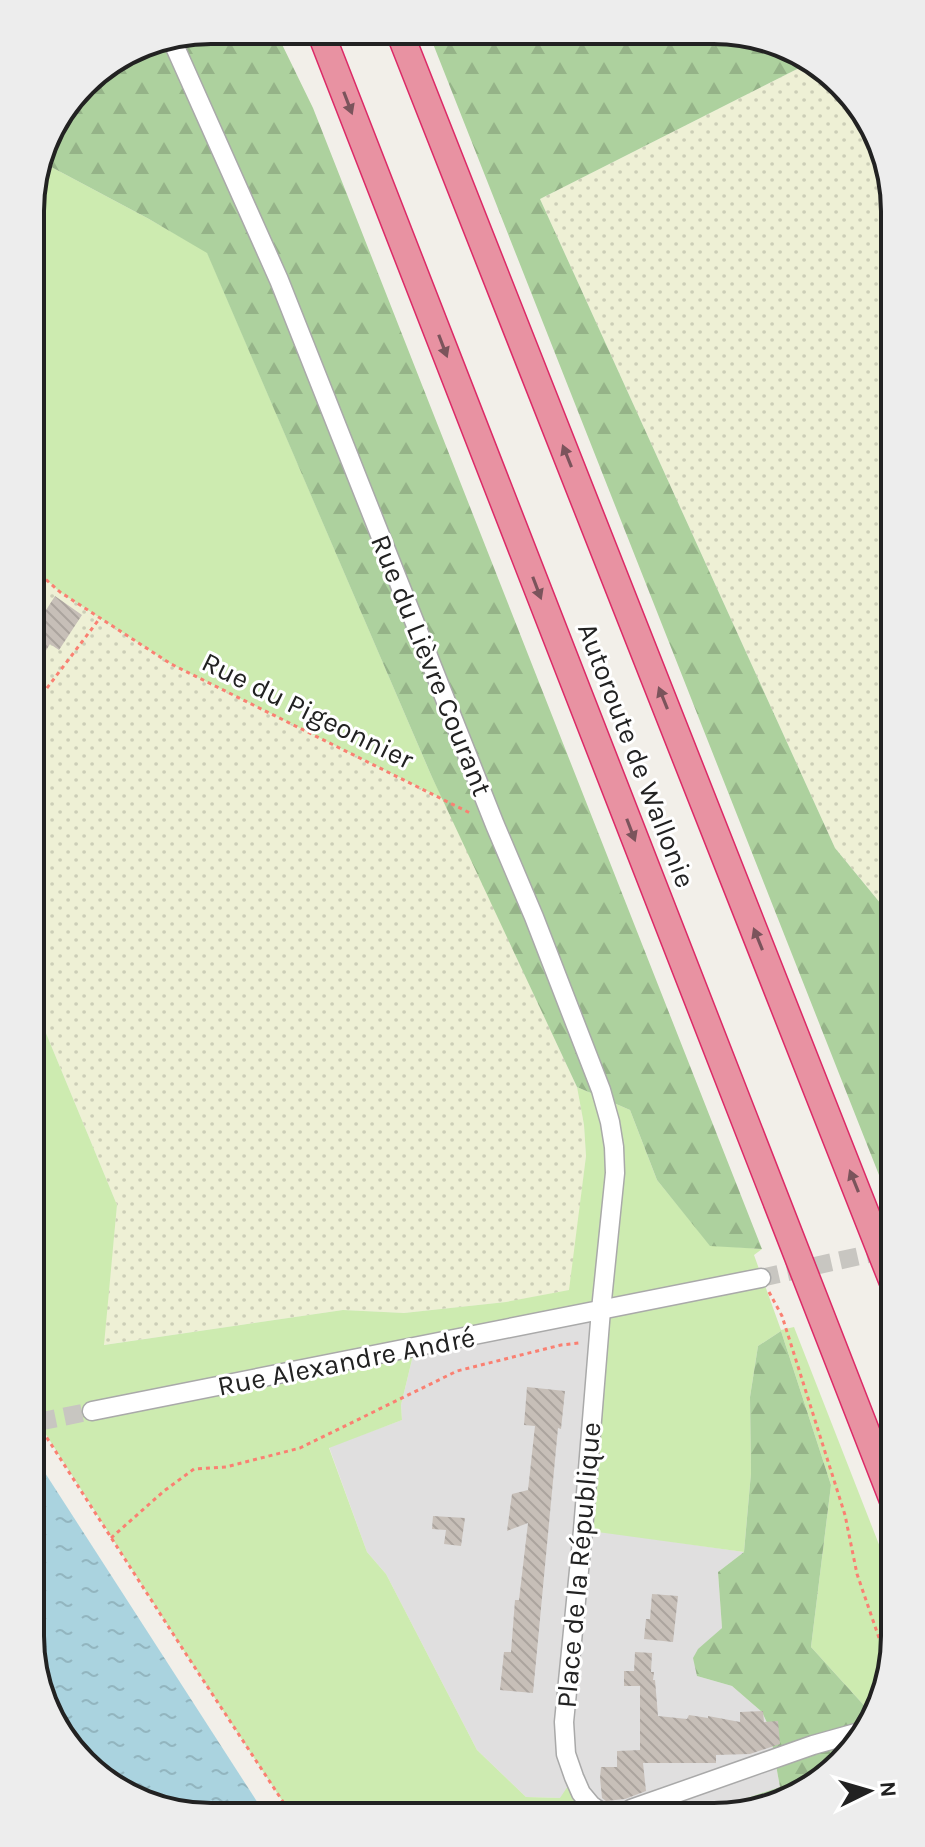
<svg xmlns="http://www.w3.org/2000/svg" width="925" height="1847" font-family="Karla,sans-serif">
  <defs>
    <pattern id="farmland-dots" width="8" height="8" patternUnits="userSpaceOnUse" patternTransform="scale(2)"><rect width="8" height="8" fill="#eef0d5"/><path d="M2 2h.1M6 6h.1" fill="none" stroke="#ccceb7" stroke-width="1.8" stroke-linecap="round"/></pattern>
    <pattern id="forest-firs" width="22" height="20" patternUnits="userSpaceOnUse" patternTransform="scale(2)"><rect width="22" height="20" fill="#add19e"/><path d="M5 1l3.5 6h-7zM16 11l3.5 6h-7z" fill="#95b388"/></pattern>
    <pattern id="water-ripples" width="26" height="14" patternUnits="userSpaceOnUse" patternTransform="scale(2)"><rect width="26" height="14" fill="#aad3df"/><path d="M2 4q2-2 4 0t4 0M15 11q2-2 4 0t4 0" fill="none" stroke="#92b5bf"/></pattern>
    <pattern id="building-back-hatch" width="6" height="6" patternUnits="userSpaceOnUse" patternTransform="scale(2)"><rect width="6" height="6" fill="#c7bfb8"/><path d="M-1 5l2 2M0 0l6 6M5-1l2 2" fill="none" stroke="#aba49e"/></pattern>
  </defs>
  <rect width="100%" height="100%" fill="#f2efe9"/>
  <polygon fill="#e0dfdf" points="601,1310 583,1529 744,1552 718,1572 722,1628 711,1638 697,1676 732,1686 762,1712 769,1727 780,1787 744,1799 742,1808 583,1810 591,1806 560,1798 526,1797 477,1750 386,1574 367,1552 329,1447 402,1420 401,1405 415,1347"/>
  <g fill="url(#farmland-dots)">
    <polygon points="809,63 833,75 886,154 890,915 835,848 540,199"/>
    <polygon points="34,569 60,592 171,664 443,799 577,1087 584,1125 586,1156 570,1290 506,1302 404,1313 343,1310 103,1345 117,1205 36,1009"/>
  </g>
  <g fill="#cdebb0">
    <polygon points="40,161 149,219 207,252 431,775 443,799 171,664 60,592 34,569 31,188"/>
    <polygon points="36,1009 117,1205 104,1345 343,1310 404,1313 506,1302 569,1290 586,1156 584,1125 577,1087 630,1110 657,1180 710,1245 762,1249 754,1255 781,1330 794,1327 894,1583 895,1648 870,1712 811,1647 831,1485 781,1331 758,1346 750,1397 751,1473 744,1552 583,1530 601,1311 415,1347 401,1405 402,1420 329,1448 367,1552 386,1574 477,1750 526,1797 560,1798 574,1777 591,1805 583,1810 291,1814 186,1654 38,1422"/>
  </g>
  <g fill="url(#forest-firs)">
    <polygon points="211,30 275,30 313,108 762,1249 710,1246 657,1180 630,1110 577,1087 431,775 207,253 149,219 40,161 49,131 91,75 142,44"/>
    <polygon points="428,31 749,33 809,63 540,199 835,848 890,915 892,1208"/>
    <polygon points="781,1331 831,1485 811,1647 870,1712 857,1746 771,1808 742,1808 744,1799 780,1787 769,1727 762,1712 732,1686 697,1676 693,1658 698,1649 722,1628 718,1572 744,1552 751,1473 750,1397 758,1346"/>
  </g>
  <polygon fill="url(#water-ripples)" points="38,1462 265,1814 187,1815 92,1772 39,1693"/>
  <g fill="url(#building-back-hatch)">
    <polygon points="55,596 82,615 59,650 50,644 34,670 34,629"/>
    <polygon points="527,1387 565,1391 561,1429 558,1428 533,1693 500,1690 504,1652 511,1652 515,1600 519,1600 528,1523 507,1531 512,1494 528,1490 535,1426 524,1425"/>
    <polygon points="433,1516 465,1518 461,1546 444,1544 446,1530 432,1529"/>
    <polygon points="652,1594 678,1596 673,1642 644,1639 646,1619 650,1619"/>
    <polygon points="635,1652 652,1653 651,1672 654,1672 653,1680 655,1680 658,1716 687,1719 689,1715 708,1718 708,1716 740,1722 740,1712 763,1711 764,1722 778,1721 780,1744 750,1754 716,1755 716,1763 643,1763 646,1791 625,1799 606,1801 602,1798 600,1778 601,1767 617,1767 617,1751 640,1750 640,1686 624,1686 624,1671 634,1671"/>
  </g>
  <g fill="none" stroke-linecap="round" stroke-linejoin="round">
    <g stroke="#c8c6c1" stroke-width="18" stroke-dasharray="18 9" stroke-linecap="butt">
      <polyline points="761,1278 891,1249"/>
      <polyline points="38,1422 92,1411"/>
    </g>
    <g stroke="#a9a9a9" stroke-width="21">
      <g id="minor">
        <polyline points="171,38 279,280 495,825 534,917 601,1090 610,1122 614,1147 615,1173 601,1310 583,1530 564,1722 566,1754 574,1777 581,1793 591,1805 598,1810"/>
        <polyline points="92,1411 761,1278"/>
        <polyline points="631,1809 813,1745 863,1731"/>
      </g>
    </g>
    <g stroke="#dc2a67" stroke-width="29">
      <g id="highway">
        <polyline points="320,31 894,1503"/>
        <polyline points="399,31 892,1280"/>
      </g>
    </g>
    <g stroke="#fa8072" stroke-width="3" stroke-dasharray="4 4" stroke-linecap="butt">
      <polyline points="34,569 60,592 171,664 470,813"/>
      <polyline points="34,697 44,692 100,618"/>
      <polyline points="769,1292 782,1316 845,1515 857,1574 888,1664"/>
      <polyline points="38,1424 186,1654 291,1814"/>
      <polyline points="111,1538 164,1491 194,1469 226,1467 300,1448 457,1371 561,1345 579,1343"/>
    </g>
    <use href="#minor" stroke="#fff" stroke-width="18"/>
    <use href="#highway" stroke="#e892a2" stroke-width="26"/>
  </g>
  <defs><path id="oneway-solid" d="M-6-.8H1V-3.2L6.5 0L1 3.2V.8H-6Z" transform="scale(2)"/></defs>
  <g fill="#7b545c">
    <use href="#oneway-solid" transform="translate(348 103) rotate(69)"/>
    <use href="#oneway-solid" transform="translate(443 346) rotate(69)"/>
    <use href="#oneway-solid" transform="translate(567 456) rotate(-112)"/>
    <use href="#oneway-solid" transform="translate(537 588) rotate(69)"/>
    <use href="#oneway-solid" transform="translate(663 698) rotate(-112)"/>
    <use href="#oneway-solid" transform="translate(631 830) rotate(69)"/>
    <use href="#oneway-solid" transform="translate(758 939) rotate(-112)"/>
    <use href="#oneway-solid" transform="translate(854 1181) rotate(-112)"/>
  </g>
  <g text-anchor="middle" stroke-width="6" stroke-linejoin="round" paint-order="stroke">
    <g font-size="28" fill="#222" stroke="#fff">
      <text transform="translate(432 665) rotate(68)" y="10">Rue du Lièvre Courant</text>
      <text transform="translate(308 710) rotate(26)" y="10">Rue du Pigeonnier</text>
      <text transform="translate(637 755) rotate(69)" y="10">Autoroute de Wallonie</text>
      <text transform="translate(346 1361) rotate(-11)" y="10">Rue Alexandre André</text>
      <text transform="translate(578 1565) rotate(-85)" y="10">Place de la République</text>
    </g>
  </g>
  <path d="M0 0H925V1847H0ZM211 44H714A167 167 0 0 1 881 211V1636A167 167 0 0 1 714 1803H211A167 167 0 0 1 44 1636V211A167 167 0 0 1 211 44Z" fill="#ededed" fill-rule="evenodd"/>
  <path fill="none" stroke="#222" stroke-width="4" d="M211 44H714A167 167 0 0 1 881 211V1636A167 167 0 0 1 714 1803H211A167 167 0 0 1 44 1636V211A167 167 0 0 1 211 44Z"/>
  <g transform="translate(869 1791) rotate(85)" stroke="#ffffff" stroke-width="6" paint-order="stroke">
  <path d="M0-6L14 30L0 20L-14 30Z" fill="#222222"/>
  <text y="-12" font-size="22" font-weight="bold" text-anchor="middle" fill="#222222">N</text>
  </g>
</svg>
